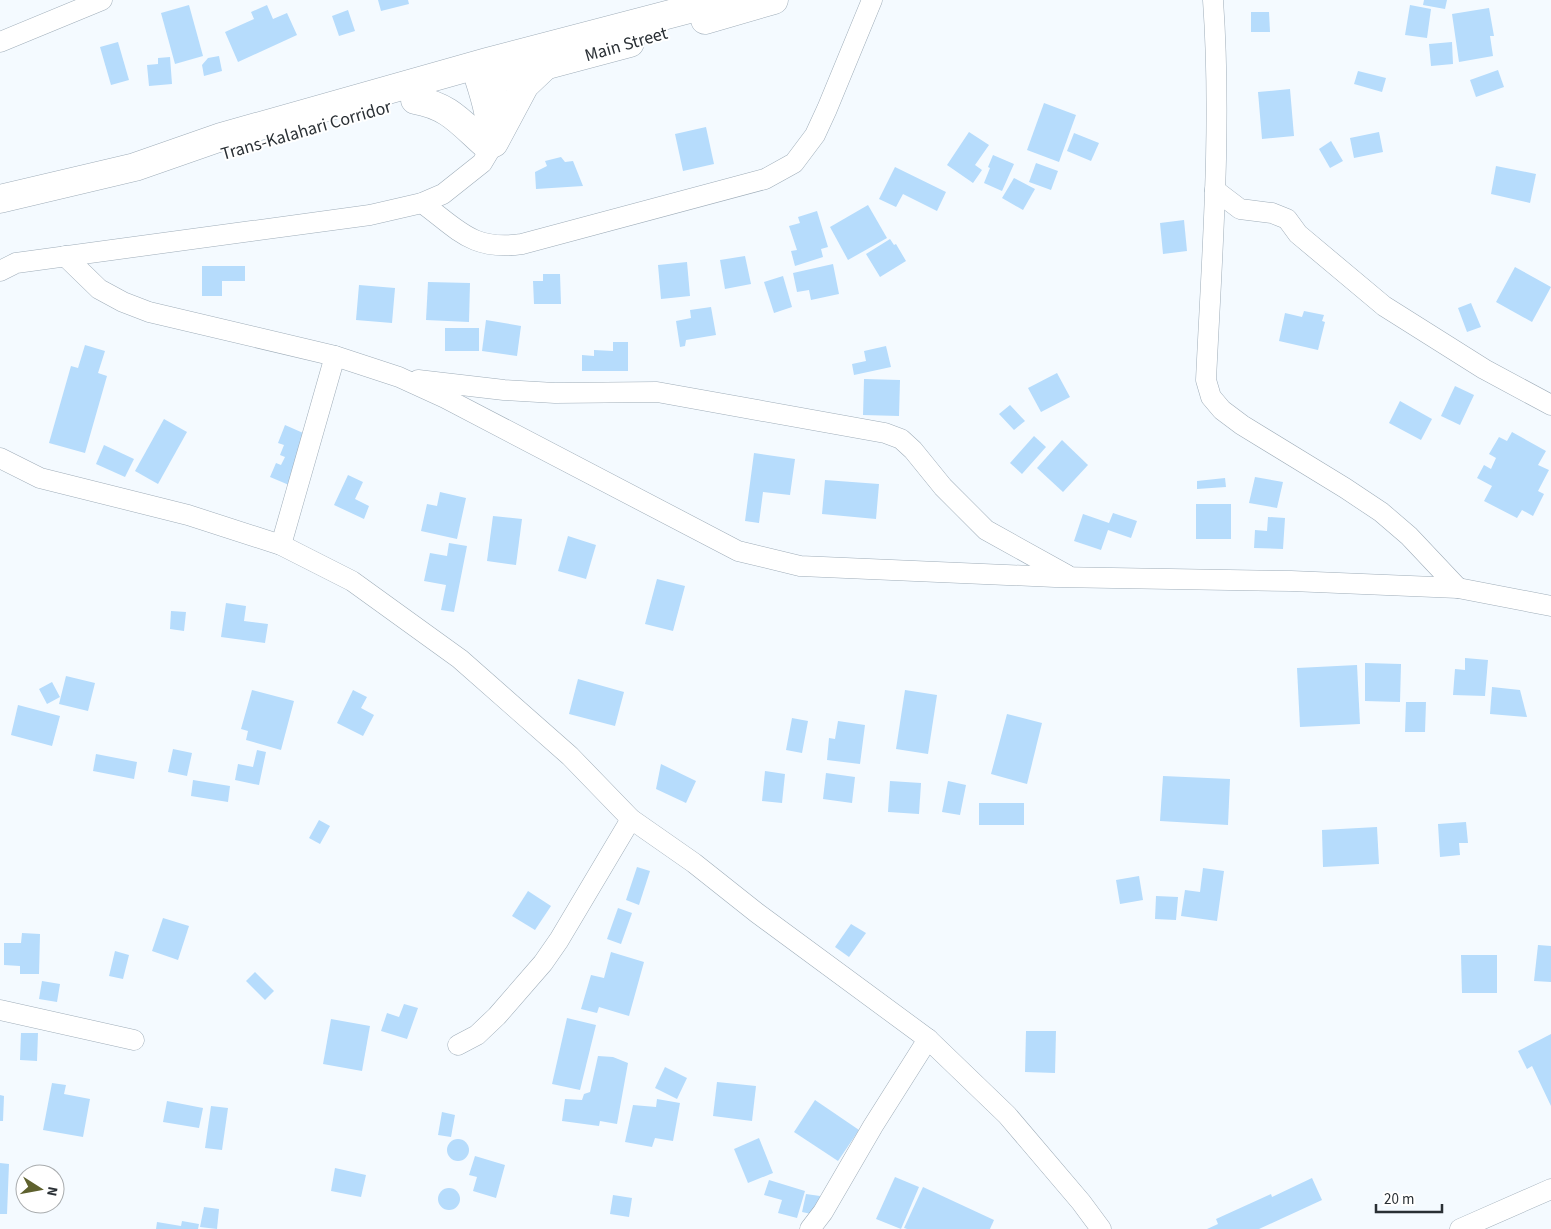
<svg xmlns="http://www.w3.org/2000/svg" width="1551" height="1229" font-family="'Source Sans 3',sans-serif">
  <rect width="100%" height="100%" fill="#f4faff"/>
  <g fill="#b6dcfc">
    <polygon points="378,0 408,0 409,4 381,11"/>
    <polygon points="1424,0 1447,0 1445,9 1423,5"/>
    <polygon points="189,5 203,56 175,64 161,13"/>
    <polygon points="267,5 273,19 287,13 297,35 238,62 225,32 254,19 251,12"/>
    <polygon points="1410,5 1431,9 1427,38 1405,35"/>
    <polygon points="1489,8 1494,36 1490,36 1493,56 1459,62 1452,14"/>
    <polygon points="348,10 355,31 339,36 332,16"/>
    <polygon points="1251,12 1269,12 1270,32 1251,32"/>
    <polygon points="118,42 129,80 111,85 100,47"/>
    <polygon points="1452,42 1453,64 1431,66 1429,44"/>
    <polygon points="219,56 222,71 204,76 202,65 208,58"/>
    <polygon points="170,57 172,84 149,86 147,65 158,64 158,58"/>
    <polygon points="1498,70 1504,87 1476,97 1470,80"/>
    <polygon points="1358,71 1386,78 1382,92 1354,84"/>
    <polygon points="1290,89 1294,136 1262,139 1258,92"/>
    <polygon points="1044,103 1076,115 1059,162 1027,150"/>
    <polygon points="706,127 714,164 683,171 675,134"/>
    <polygon points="969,132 989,145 975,165 982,170 973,183 947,165"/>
    <polygon points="1379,132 1383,152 1354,158 1350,138"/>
    <polygon points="1074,133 1099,143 1091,161 1067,151"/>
    <polygon points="1331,141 1343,161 1330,168 1319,149"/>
    <polygon points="993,155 1014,164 1002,191 984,183 990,168 988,167"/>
    <polygon points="561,157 565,162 573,161 583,186 536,189 535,172 547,166 545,161"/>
    <polygon points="1036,163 1058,171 1051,190 1029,182"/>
    <polygon points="1496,166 1536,174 1530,203 1491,194"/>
    <polygon points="895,167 946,192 937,211 903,194 896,207 879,199"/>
    <polygon points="1014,178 1035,189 1023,210 1002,198"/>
    <polygon points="868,205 887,238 848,260 830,227"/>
    <polygon points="817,211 828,247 821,249 823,257 795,266 791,251 797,250 789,226 800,223 798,217"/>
    <polygon points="1184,220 1187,251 1163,254 1160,223"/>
    <polygon points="890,239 894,245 896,244 906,261 880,277 866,254"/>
    <polygon points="745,256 751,284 725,289 720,260"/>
    <polygon points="687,262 690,296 661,299 658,265"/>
    <polygon points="833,264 839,294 811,300 809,290 797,292 793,273"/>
    <polygon points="202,266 245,266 245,281 222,281 222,296 202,296"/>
    <polygon points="1515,267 1551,287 1532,322 1496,302"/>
    <polygon points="543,274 560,274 561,304 534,304 533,281 543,281"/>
    <polygon points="783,276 792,307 774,313 764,282"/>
    <polygon points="428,282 470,283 469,322 426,320"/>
    <polygon points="359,285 395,288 392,323 356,320"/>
    <polygon points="1471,303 1481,327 1467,332 1458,308"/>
    <polygon points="711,307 716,335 686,340 685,346 680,347 676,321 691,318 690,310"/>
    <polygon points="1304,311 1324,315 1322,321 1325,322 1318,350 1279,341 1285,313 1302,317"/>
    <polygon points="486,320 521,326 517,356 482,351"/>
    <rect x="445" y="328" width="34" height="23"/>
    <polygon points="613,342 628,342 628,371 582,371 582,355 594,356 594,350 613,351"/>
    <polygon points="85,345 105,351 98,373 107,376 85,453 49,443 71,366 78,368"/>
    <polygon points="886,346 891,367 854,375 852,364 866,361 864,351"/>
    <polygon points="1057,373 1070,397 1041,412 1028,388"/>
    <polygon points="864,379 900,380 899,416 863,415"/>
    <polygon points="1455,386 1474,395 1460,425 1441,416"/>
    <polygon points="1400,401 1432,419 1421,440 1389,423"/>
    <polygon points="1010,405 1025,421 1014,430 999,414"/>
    <polygon points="164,419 187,432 158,484 135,471"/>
    <polygon points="285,425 310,436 289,485 270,477 276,463 281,465 285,457 280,455 284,445 278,443"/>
    <polygon points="1512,432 1546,451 1538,465 1549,470 1538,491 1544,494 1533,516 1522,510 1517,518 1484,501 1492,486 1477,478 1484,465 1491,469 1496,458 1489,454 1499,437 1507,441"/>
    <polygon points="1034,436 1046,447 1022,474 1010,463"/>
    <polygon points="1062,440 1088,465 1063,492 1037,468"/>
    <polygon points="104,445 134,459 125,477 96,464"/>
    <polygon points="754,453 795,459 790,495 763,492 759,523 745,521"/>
    <polygon points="348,475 363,482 355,499 369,506 364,519 334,505"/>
    <polygon points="1255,477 1283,482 1277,508 1249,503"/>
    <polygon points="1225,478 1226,487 1197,489 1197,481"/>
    <polygon points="825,480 879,484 876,519 822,514"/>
    <polygon points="440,492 466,498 457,539 421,531 427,504 437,506"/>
    <rect x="1196" y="504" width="35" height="35"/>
    <polygon points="1113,513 1137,521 1131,538 1108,530 1101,550 1074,541 1083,514 1109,523"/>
    <polygon points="493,516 522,519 516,565 487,561"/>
    <polygon points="1268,517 1285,518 1283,549 1254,548 1255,530 1267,531"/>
    <polygon points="568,536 596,545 586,579 558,571"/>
    <polygon points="449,543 467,546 454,612 441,610 446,585 424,581 430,553 447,556"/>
    <polygon points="657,579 685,586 673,631 645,624"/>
    <polygon points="226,603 246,606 244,621 268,624 265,643 221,637"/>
    <polygon points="171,611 186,612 184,631 170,629"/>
    <polygon points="1465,658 1488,660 1485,696 1453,695 1455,669 1465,670"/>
    <polygon points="1365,663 1401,664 1400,702 1365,701"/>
    <polygon points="1357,665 1360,724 1300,727 1297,668"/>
    <polygon points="66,676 95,683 88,711 59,704"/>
    <polygon points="578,679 624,692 615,726 569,714"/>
    <polygon points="52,682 60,697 47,704 39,689"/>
    <polygon points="1492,687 1520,690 1527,717 1490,714"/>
    <polygon points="252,690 294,701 281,750 246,740 248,731 241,729"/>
    <polygon points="353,690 367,697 361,708 374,715 363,736 337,723"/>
    <polygon points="905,690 937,695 928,754 896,749"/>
    <polygon points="1406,702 1426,702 1425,732 1405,732"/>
    <polygon points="18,705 60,716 52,746 11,735"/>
    <polygon points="1007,714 1042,723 1027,784 991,774"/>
    <polygon points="792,718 808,721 802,753 786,750"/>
    <polygon points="838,721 865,725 860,764 827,760 829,738 835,739"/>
    <polygon points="173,749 192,753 187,776 168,772"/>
    <polygon points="257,750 266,752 259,785 235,780 238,764 253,767"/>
    <polygon points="96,754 137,762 134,779 93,771"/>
    <polygon points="661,764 696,781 686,803 656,789"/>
    <polygon points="765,771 785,774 782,803 762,801"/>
    <polygon points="826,773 855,777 852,803 823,799"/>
    <polygon points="1163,776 1230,779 1228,825 1160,821"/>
    <polygon points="193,780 230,786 228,802 191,796"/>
    <polygon points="890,781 921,783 919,814 888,812"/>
    <polygon points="948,781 966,785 960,815 942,812"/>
    <rect x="979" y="803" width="45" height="22"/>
    <polygon points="319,820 330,826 320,844 309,838"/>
    <polygon points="1466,822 1468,843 1459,843 1460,855 1440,857 1438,824"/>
    <polygon points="1377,827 1379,864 1323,867 1322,830"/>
    <polygon points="637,867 650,871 639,905 626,900"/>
    <polygon points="1203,868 1224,871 1217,921 1181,916 1185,890 1200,892"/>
    <polygon points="1139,876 1143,900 1120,904 1116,880"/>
    <polygon points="528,891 551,906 535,930 512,916"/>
    <polygon points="1156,896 1178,897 1176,920 1155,919"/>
    <polygon points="618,908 632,913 621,944 607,939"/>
    <polygon points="163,918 189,926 178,960 152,951"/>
    <polygon points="851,924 866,933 849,957 835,947"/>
    <polygon points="22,933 40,934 39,974 20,974 20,966 4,965 4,943 21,943"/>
    <polygon points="1538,945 1551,946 1551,982 1534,981"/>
    <polygon points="115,951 129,955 123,979 109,976"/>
    <polygon points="611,952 644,962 629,1016 599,1007 597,1013 581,1009 591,975 604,978"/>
    <polygon points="1461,955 1497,955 1497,993 1462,993"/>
    <polygon points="255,972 274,991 265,1000 246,981"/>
    <polygon points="42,981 60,984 57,1002 39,999"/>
    <polygon points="404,1004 418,1008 407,1039 381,1031 387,1013 399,1017"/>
    <polygon points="567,1018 596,1025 580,1090 552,1084"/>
    <polygon points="331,1019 370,1026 362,1071 323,1064"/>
    <polygon points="1026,1031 1056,1031 1055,1073 1025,1072"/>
    <polygon points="21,1033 38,1033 37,1061 20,1060"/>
    <polygon points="1551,1034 1551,1106 1532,1066 1527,1069 1518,1051"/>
    <polygon points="598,1056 613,1057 628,1063 617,1124 600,1121 599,1126 562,1121 565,1099 582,1100 584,1094 590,1092"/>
    <polygon points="665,1067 687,1078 677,1099 655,1088"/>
    <polygon points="717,1082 756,1086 752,1121 713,1116"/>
    <polygon points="52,1083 66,1085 64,1094 90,1099 83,1137 43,1130"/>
    <polygon points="0,1095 4,1096 3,1121 0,1121"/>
    <polygon points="657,1099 680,1103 673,1141 655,1138 652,1147 625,1142 633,1105 656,1107"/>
    <polygon points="815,1100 859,1130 838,1161 794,1132"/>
    <polygon points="167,1101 203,1108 199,1128 163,1122"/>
    <polygon points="211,1106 228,1108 222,1150 205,1148"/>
    <polygon points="442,1112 455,1115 451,1137 438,1135"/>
    <polygon points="759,1138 773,1173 748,1183 734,1149"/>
    <circle cx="458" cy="1150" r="11"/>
    <polygon points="475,1156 505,1165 496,1198 473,1191 477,1177 469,1175"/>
    <polygon points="0,1163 9,1164 7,1214 0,1214"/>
    <polygon points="335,1168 366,1175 361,1197 331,1191"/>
    <polygon points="895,1177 919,1187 901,1229 876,1219"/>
    <polygon points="1312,1178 1322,1200 1259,1229 1207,1229 1218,1224 1216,1219 1271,1194 1272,1197"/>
    <polygon points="769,1180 805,1191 797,1218 778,1213 782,1200 764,1195"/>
    <polygon points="923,1187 994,1220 990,1229 907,1229 904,1228"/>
    <circle cx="449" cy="1199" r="11"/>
    <polygon points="806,1194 820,1196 816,1215 802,1212"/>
    <polygon points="613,1195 632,1198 629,1217 610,1214"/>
    <polygon points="204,1207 219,1209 217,1229 200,1227"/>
    <polygon points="182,1221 199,1224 198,1229 156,1229 157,1222 181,1226"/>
  </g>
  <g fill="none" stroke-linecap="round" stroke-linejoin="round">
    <g stroke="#9fadb9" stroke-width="21">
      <g id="minor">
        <path d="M1213,0C1222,126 1212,254 1206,380L1211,397L1222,410L1242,425L1345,488L1381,512L1409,536L1458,588"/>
        <polyline points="0,42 102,0"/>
        <path d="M471,67C479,93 490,120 485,148"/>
        <polyline points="1215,190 1240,209 1272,213 1287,219 1298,234 1384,306 1484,369 1551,405"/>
        <path d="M422,203C459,230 472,251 522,244L765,179L794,163L815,135L827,109L872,0"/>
        <polyline points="65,256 99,289 123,302 149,312 335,356 399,377 445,398 738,551 800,566 1055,577 1291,581 1458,588 1551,606"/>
        <polyline points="0,271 16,263 370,215 422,203 443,194 482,163 494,143 500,113 499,100 489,67"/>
        <polyline points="418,380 504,390 555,393 657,392 885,433 901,439 913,450 943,487 986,530 1067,575"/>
        <polyline points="0,458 40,478 188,515 281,545 352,581 460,659 570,756 631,819 694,863 757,913 928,1039 1007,1115 1081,1202 1101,1229"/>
        <polyline points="281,545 335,356"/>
        <polyline points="0,1010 134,1040"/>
        <polyline points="458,1045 477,1035 497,1016 543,963 559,940 631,819"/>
        <polyline points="810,1229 823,1212 873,1126 928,1039"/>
        <polyline points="1460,1229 1551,1189"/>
      </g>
    </g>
    <g stroke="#9fadb9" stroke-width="29">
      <g id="trunk">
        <polyline points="705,20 774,0"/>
        <polyline points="495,79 630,43"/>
        <path d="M415,100C449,106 460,122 485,144"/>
        <polyline points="494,143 525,85 544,67"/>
        <polyline points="0,199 135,167 221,137 487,62 724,0"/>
      </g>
    </g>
    <use href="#minor" stroke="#fff" stroke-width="20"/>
    <use href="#trunk" stroke="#fff" stroke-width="28"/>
  </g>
  <g text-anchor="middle" stroke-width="4" stroke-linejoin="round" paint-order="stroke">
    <g font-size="18" fill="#292f34" stroke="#fff">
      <text transform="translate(626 44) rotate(-16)" y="6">Main Street</text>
      <text transform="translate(306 130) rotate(-16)" y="6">Trans-Kalahari Corridor</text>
    </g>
  </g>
  <g transform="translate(40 1189) rotate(101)"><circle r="24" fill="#ffffff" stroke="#a9acae"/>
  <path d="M0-4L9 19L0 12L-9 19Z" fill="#5e612e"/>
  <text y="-8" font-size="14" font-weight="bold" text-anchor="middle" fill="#292f34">N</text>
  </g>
  <path d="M1376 1204v8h66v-8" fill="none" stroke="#292f34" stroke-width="2.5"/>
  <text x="1384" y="1204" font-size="15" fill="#292f34" stroke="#ffffff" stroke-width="4" paint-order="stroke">20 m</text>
</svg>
